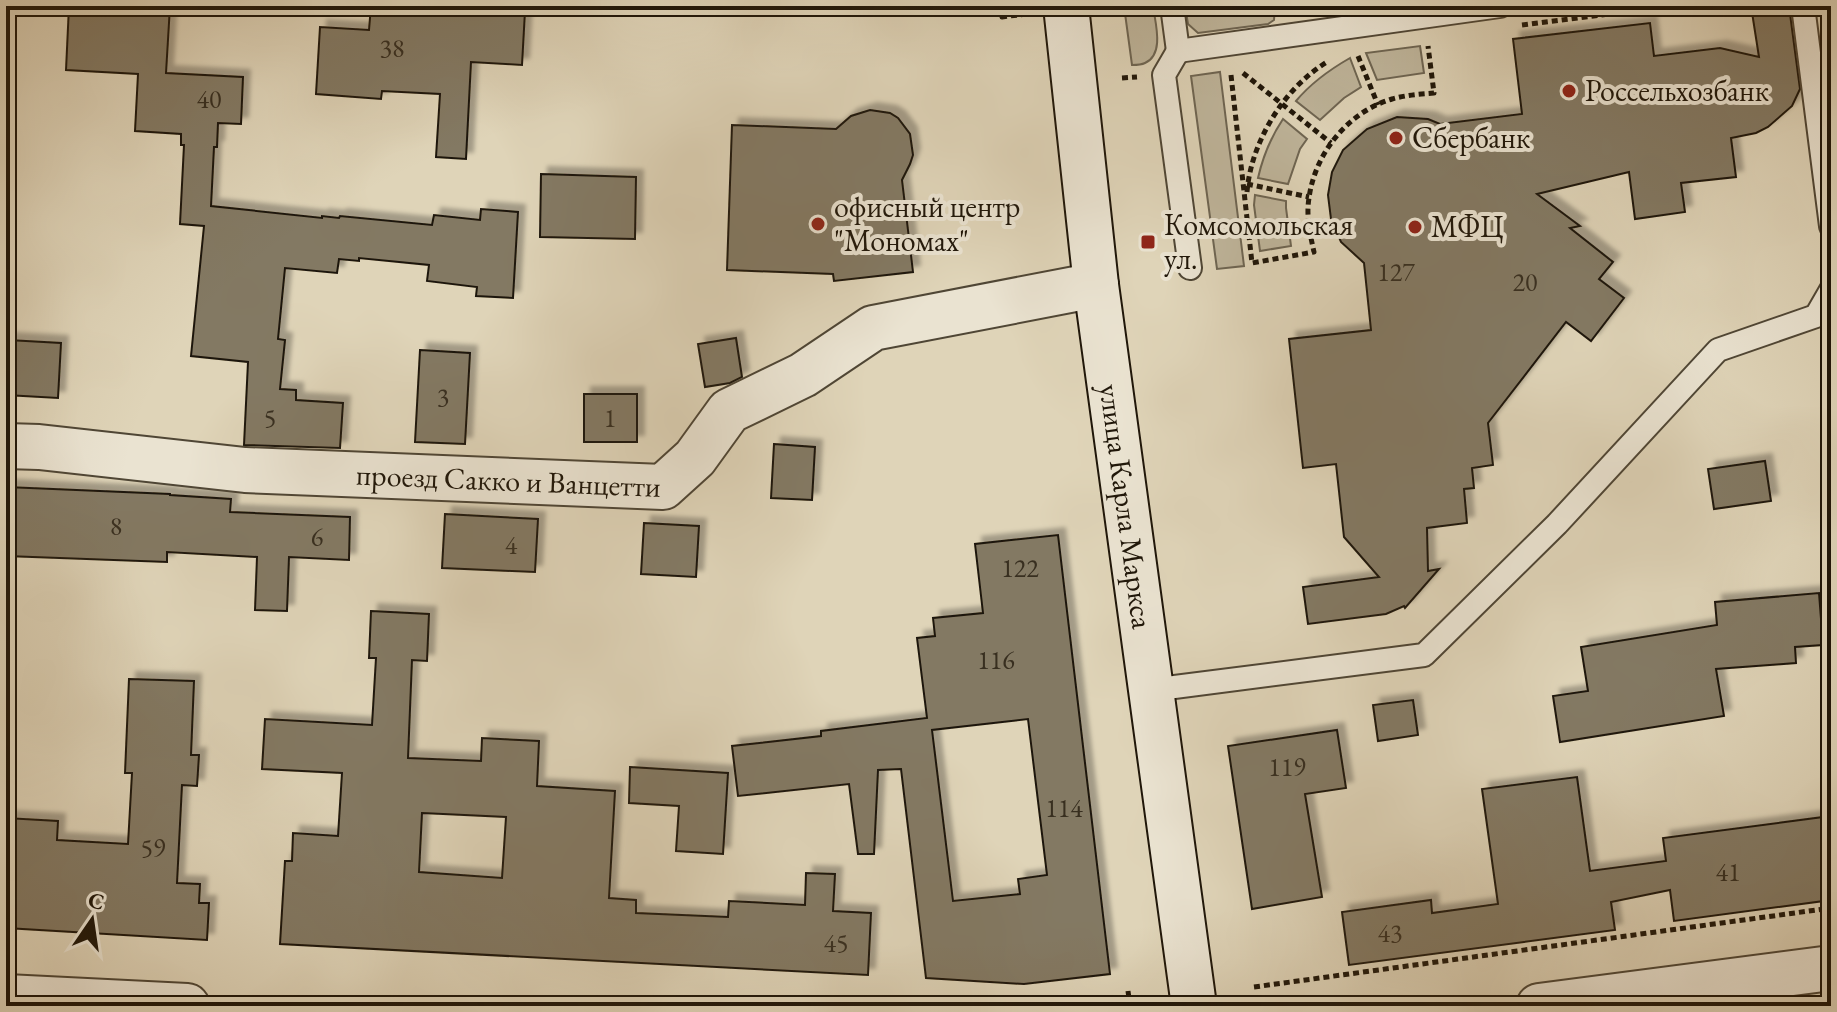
<svg xmlns="http://www.w3.org/2000/svg" width="1837" height="1012" font-family="'EB Garamond',serif">
  <defs>
    <filter id="shadow"><feDropShadow dx="7" dy="-7" stdDeviation="2" flood-color="#0004"/></filter>
  </defs>
  <rect width="100%" height="100%" fill="#dfd4b8"/>
  <filter id="stains"><feTurbulence type="fractalNoise" baseFrequency=".0025" numOctaves="4"/><feColorMatrix values="0 0 0 0 .2 0 0 0 0 .09 0 0 0 0 .02 0 0 0 .5 -.17"/></filter>
  <radialGradient id="worn" r=".72"><stop offset=".6" stop-color="#630" stop-opacity="0"/><stop offset="1" stop-color="#630" stop-opacity=".3"/></radialGradient>
  <g fill="#beb49a" stroke="#6e6552" stroke-width="2">
    <path d="M1124,6H1153C1155,22 1165,54 1145,63C1141,65 1136,65 1132,65Z"/>
    <polygon points="1185,6 1275,6 1274,20 1268,24 1198,33 1188,24"/>
    <polygon points="1420,46 1424,73 1377,80 1366,53"/>
    <path d="M1350,58L1361,87L1344,98L1320,120L1296,101C1311,83 1329,70 1350,58Z"/>
    <polygon points="1220,72 1244,266 1217,269 1191,76"/>
    <path d="M1283,119L1307,139L1300,149L1288,184L1258,178C1263,156 1271,137 1283,119Z"/>
    <polygon points="1255,195 1286,201 1286,208 1291,246 1260,251 1254,205"/>
  </g>
  <g fill="#837964" stroke="#1f1609" stroke-width="2" fill-rule="evenodd" filter="url(#shadow)">
    <polygon points="69,6 170,6 166,73 243,77 241,124 218,123 217,147 214,147 211,206 322,218 322,216 339,218 340,216 432,225 434,215 480,220 481,209 518,212 513,298 476,296 477,287 427,281 429,265 359,258 359,261 339,259 337,273 285,268 278,339 285,340 280,389 296,390 296,400 343,403 340,448 244,445 248,362 191,356 204,226 180,224 184,145 181,145 181,134 135,131 138,74 66,70"/>
    <polygon points="371,6 427,6 525,11 522,65 471,62 466,159 436,157 440,94 382,91 381,99 316,94 320,27 369,30"/>
    <polygon points="1751,6 1789,6 1800,89 1792,106 1768,127 1756,133 1731,138 1736,177 1681,183 1685,212 1635,219 1629,172 1537,194 1580,226 1570,228 1613,262 1599,279 1624,298 1591,341 1566,322 1488,423 1493,465 1472,468 1474,488 1464,489 1467,523 1427,528 1428,571 1439,569 1405,608 1404,606 1386,614 1308,624 1303,587 1379,577 1344,537 1336,464 1303,468 1289,339 1371,330 1364,263 1341,242 1331,219 1328,195 1332,172 1343,150 1367,129 1397,117 1428,119 1440,124 1522,114 1513,39 1650,23 1654,56 1720,48 1759,57"/>
    <polygon points="870,110 890,113 898,118 910,134 913,155 910,164 902,180 913,272 834,281 833,274 727,270 732,125 836,129 851,116"/>
    <polygon points="541,174 636,177 635,239 540,237"/>
    <polygon points="736,338 742,377 730,383 705,387 698,344"/>
    <polygon points="8,340 61,343 58,398 6,395"/>
    <polygon points="420,350 470,353 465,444 415,442"/>
    <rect x="584" y="394" width="53" height="48"/>
    <polygon points="774,444 815,447 812,500 771,498"/>
    <polygon points="1765,461 1771,501 1714,509 1708,469"/>
    <polygon points="6,487 170,494 170,495 231,499 230,512 350,517 349,560 289,557 287,611 255,610 257,557 167,552 167,562 6,556"/>
    <polygon points="445,514 538,519 535,572 442,568"/>
    <polygon points="644,523 699,526 696,577 641,574"/>
    <path d="M1058,535L1110,974L1024,984L926,978L901,769L878,770L874,854H858L849,784L738,796L732,746L821,736V731L927,718L917,638L935,636L933,618L983,613L975,544ZM1028,719L1047,875L1018,879L1020,894L953,901L932,730Z"/>
    <polygon points="1819,593 1823,645 1795,647 1796,663 1716,669 1724,716 1560,742 1553,696 1588,691 1581,647 1717,625 1715,602"/>
    <path d="M371,611L429,614L427,661L412,660L408,758L481,761L482,738L539,741L537,786L615,791L609,898L636,900V913L728,917L729,901L805,905L806,873L835,874L833,911L871,913L868,975L280,944L285,861H292L293,833L338,836L342,773L262,769L265,719L372,725L376,658H369ZM422,813L506,817L502,878L419,872Z"/>
    <polygon points="129,679 194,681 191,755 199,755 197,786 182,785 177,883 200,884 199,903 209,903 207,940 6,928 6,818 58,821 57,840 128,844 132,773 125,773"/>
    <polygon points="1413,700 1418,735 1378,741 1373,705"/>
    <polygon points="1337,730 1346,788 1305,794 1322,897 1252,909 1228,746"/>
    <polygon points="630,767 728,773 723,854 676,851 679,806 629,803"/>
    <polygon points="1577,777 1590,871 1666,861 1663,838 1831,816 1831,900 1674,921 1670,890 1611,902 1615,930 1349,965 1342,912 1431,900 1432,913 1498,904 1482,789"/>
  </g>
  <g fill="none" stroke-linecap="round" stroke-linejoin="round">
    <g stroke="#4f4635" stroke-width="26">
      <g id="service">
        <polyline points="1172,6 1178,51 1500,6"/>
        <polyline points="1803,6 1831,226"/>
        <polyline points="1178,51 1164,75 1190,268"/>
        <polyline points="1151,690 1424,655 1557,524 1718,350 1816,316 1831,290"/>
      </g>
    </g>
    <g stroke="#4f4635" stroke-width="48">
      <g id="minor">
        <path id="s1" d="M6,446L39,447L245,470L663,487L695,458L729,411L803,375L873,328L1096,285"/>
        <polyline points="6,997 187,1006"/>
        <polyline points="1539,1006 1831,968"/>
      </g>
    </g>
    <g stroke="#1f1609" stroke-width="48">
      <g id="secondary">
        <path id="s2" d="M1066,6L1096,285L1194,1006"/>
      </g>
    </g>
    <g stroke="#1f1609" stroke-width="5" stroke-dasharray="6 4" stroke-linecap="butt">
      <polyline points="1001,6 1002,17 1026,14"/>
      <polyline points="1522,25 1672,6"/>
      <polyline points="1358,56 1378,105"/>
      <polyline points="1243,73 1331,143"/>
      <path d="M1231,75L1252,263L1314,252C1310,234 1306,216 1309,198C1315,153 1348,112 1392,99C1406,95 1420,94 1434,93L1428,46"/>
      <polyline points="1122,78 1137,77"/>
      <polyline points="1247,184 1309,197"/>
      <path d="M1247,192C1251,142 1284,88 1327,62"/>
      <polyline points="1254,987 1831,908"/>
      <polyline points="1128,991 1130,1006"/>
    </g>
    <use href="#service" stroke="#eae3d1" stroke-width="22"/>
    <use href="#minor" stroke="#eae3d1" stroke-width="44"/>
    <use href="#secondary" stroke="#eae3d1" stroke-width="44"/>
  </g>
  <g fill="#8f2418" stroke="#eae3d1" stroke-width="3">
    <circle cx="1569" cy="91" r="8"/>
    <circle cx="1396" cy="138" r="8"/>
    <circle cx="818" cy="224" r="8"/>
    <circle cx="1415" cy="227" r="8"/>
    <rect x="1140" y="234" width="16" height="16" rx="4"/>
  </g>
  <g text-anchor="middle" stroke-width="8" stroke-linejoin="round" paint-order="stroke">
    <g font-size="26" fill="#382f20">
      <text x="392" y="57">38</text>
      <text x="209" y="108">40</text>
      <text x="1396" y="281">127</text>
      <text x="1525" y="291">20</text>
      <text x="443" y="406">3</text>
      <text x="270" y="427">5</text>
      <text x="610" y="427">1</text>
      <text x="116" y="535">8</text>
      <text x="317" y="546">6</text>
      <text x="511" y="554">4</text>
      <text x="1020" y="577">122</text>
      <text x="996" y="669">116</text>
      <text x="1287" y="776">119</text>
      <text x="1064" y="817">114</text>
      <text x="153" y="857">59</text>
      <text x="1728" y="881">41</text>
      <text x="1390" y="942">43</text>
      <text x="836" y="952">45</text>
    </g>
    <g font-size="30" fill="#1f1609" stroke="#eae3d1" text-anchor="start">
      <text x="1585" y="101">Россельхозбанк</text>
      <text x="1412" y="148">Сбербанк</text>
      <text x="834" y="217">офисный центр<tspan x="834" dy="34">"Мономах"</tspan></text>
      <text x="1164" y="235">Комсомольская<tspan x="1164" dy="34">ул.</tspan></text>
      <text x="1431" y="237">МФЦ</text>
    </g>
    <g font-size="30" fill="#1f1609" stroke="#eae3d1">
      <text dy="10" stroke="none"><textPath href="#s1" startOffset="504">проезд Сакко и Ванцетти</textPath></text>
      <text dy="10" stroke="none"><textPath href="#s2" startOffset="504">улица Карла Маркса</textPath></text>
    </g>
  </g>
  <rect width="1837" height="1012" fill="none" stroke="#dfd4b8" stroke-width="32"/>
  <rect x="8" y="8" width="1821" height="996" fill="none" stroke="#1f1609" stroke-width="4"/>
  <rect x="16" y="16" width="1805" height="980" fill="none" stroke="#1f1609" stroke-width="2"/>
  <g transform="translate(92 920) rotate(13)" stroke="#eae3d1" stroke-width="6" paint-order="stroke">
  <path d="M0-6L14 30L0 20L-14 30Z" fill="#1f1609"/>
  <text y="-12" font-size="22" font-weight="bold" text-anchor="middle" fill="#1f1609">С</text>
  </g>
  <rect width="100%" height="100%" filter="url(#stains)"/>
  <rect width="100%" height="100%" fill="url(#worn)"/>
</svg>
